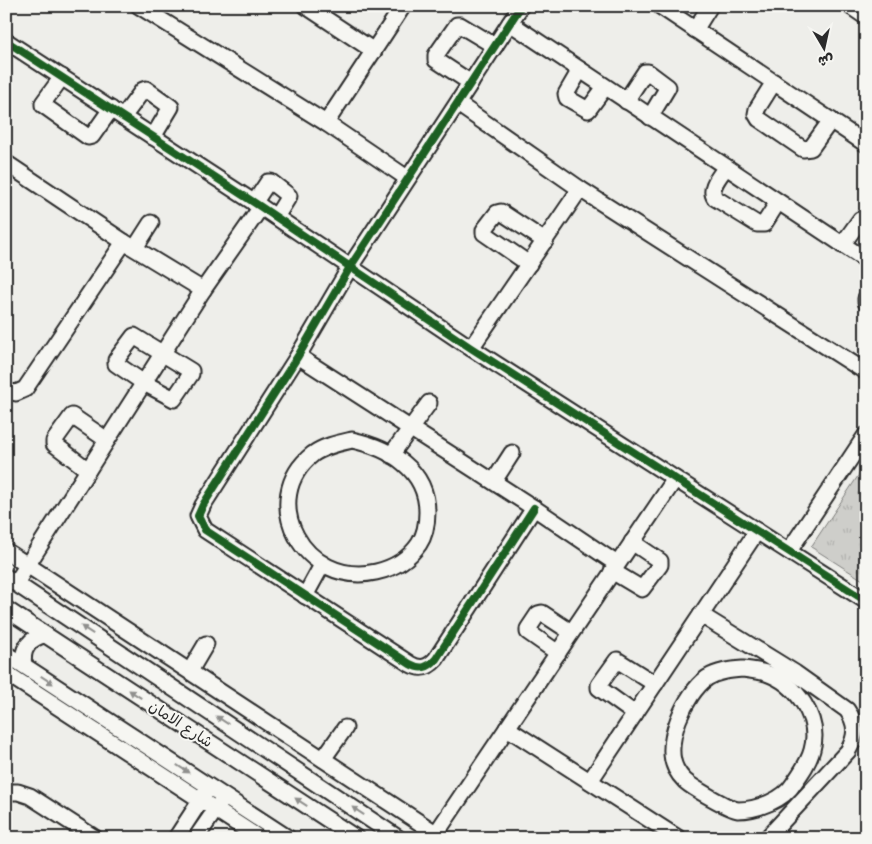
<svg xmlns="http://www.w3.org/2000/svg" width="872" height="844" font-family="'Playpen Sans','Playpen Sans Arabic',sans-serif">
  <defs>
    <pattern id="park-tufts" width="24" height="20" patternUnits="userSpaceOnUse" patternTransform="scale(1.25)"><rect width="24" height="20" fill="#cececa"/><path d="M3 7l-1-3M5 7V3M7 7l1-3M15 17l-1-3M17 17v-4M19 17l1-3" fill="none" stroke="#b1b1ae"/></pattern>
  </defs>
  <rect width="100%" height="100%" fill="#eeeeea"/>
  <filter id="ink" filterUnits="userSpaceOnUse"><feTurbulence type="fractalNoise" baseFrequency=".02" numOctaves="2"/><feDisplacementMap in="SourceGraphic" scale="10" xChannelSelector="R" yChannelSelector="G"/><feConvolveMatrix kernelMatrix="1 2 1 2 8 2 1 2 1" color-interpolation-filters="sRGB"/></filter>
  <g filter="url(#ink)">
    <polygon fill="url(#park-tufts)" stroke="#7c7c7a" points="866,464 866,582 811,547"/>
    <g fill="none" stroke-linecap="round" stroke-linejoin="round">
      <g stroke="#2b2b2b" stroke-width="19">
        <g id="minor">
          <polyline points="139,6 326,123 407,178"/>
          <polyline points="306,6 374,51"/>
          <path d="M521,6L350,267L298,356L203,505L198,516L205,530L410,664C421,670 428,668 436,659L534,508"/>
          <polyline points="660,6 866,144"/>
          <polyline points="850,6 866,17"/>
          <polyline points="510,23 866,260"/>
          <polyline points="695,30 710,6"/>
          <polyline points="6,41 261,207 471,348 866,601"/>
          <polyline points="580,70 566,94 567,98 588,110 605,87"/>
          <polyline points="62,77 43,103 43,105 88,137 92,136 111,109"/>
          <polyline points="774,82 757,109 756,114 759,119 803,149 811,148 831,120"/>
          <polyline points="471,83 436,60 436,55 457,25 460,25 495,46"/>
          <polyline points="626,101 645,72 648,72 668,87 650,117"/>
          <polyline points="458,104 580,189 866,372"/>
          <polyline points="123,117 143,90 146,89 171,107 153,137"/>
          <polyline points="326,123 403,6"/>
          <polyline points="6,163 124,242 203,290"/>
          <path d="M726,167C720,176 708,188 715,198L757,224H764L778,202"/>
          <polyline points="254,203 268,182 271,182 289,196 276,217"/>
          <polyline points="842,245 860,220 866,222"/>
          <polyline points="135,248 151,223"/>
          <polyline points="529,264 484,233 484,230 497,213 501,212 545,241"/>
          <polyline points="866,298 866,302"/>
          <polygon points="134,336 191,371 191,374 174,399 144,383 116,364 116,360"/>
          <polyline points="471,348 580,189"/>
          <polyline points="298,356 534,508 617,564"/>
          <polyline points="6,391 16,393 25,389 124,242"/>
          <path d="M352,440C389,448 427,469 427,512C427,523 425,535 419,544C408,560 394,568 376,572C304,588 256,499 313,454C324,446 339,443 352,440Z"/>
          <polyline points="391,455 429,403"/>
          <polyline points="88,470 54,444 54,441 72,416 107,440"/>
          <polyline points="494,481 512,453"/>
          <polyline points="6,551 443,838"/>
          <polyline points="789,551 866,435"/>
          <polyline points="612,571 642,589 660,565 660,561 632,542"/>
          <polyline points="6,577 398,838"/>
          <polyline points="16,583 203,290 261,207"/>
          <polyline points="305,596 322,565"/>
          <polyline points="6,609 356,838"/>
          <path d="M701,615L795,673L847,710C857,724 857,736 848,751L767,838"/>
          <polyline points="558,653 528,632 528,629 538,614 542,613 571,632"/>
          <polyline points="6,654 288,838"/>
          <path d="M24,665C21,650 29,638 45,635"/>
          <path d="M743,669C751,670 759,671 766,673C796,683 821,718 812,750C809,762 801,773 794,783C784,800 757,810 738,810C729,809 693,788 685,781C682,778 678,773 676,769C663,743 685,694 707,678C718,671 731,670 743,669Z"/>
          <polyline points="190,671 206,644"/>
          <polyline points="6,673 259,838"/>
          <polyline points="635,714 599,688 599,685 617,660 655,684"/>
          <polyline points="507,728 678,838"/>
          <polyline points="323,759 345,728"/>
          <polyline points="590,781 757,531"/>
          <polyline points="6,792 18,792 30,796 95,838"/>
          <polyline points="176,838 206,792"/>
          <polyline points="196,838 221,802"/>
          <polyline points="433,838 675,479"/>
        </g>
      </g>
      <use href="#minor" stroke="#f6f6f2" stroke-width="15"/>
      <g stroke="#f6f6f2" stroke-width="11">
        <g id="cycleway">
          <path d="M521,6L350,267L298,356L203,505L198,516L205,530L410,664C421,670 428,668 436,659L534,508"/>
          <polyline points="6,41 261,207 471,348 866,601"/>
        </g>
      </g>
      <use href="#cycleway" stroke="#1b5e20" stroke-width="8"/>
    </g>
    <defs><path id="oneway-solid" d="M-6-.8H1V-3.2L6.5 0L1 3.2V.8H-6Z" transform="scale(1.25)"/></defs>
    <g fill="#90908e">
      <use href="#oneway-solid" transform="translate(87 630) rotate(-146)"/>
      <use href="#oneway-solid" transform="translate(47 680) rotate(33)"/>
      <use href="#oneway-solid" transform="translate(135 694) rotate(-147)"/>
      <use href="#oneway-solid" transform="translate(222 720) rotate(-146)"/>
      <use href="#oneway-solid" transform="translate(183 769) rotate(33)"/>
      <use href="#oneway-solid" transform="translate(301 802) rotate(-147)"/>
      <use href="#oneway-solid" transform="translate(358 811) rotate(-146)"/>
    </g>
  </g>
  <g text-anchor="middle" stroke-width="4" stroke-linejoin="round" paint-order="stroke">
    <g font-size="15" fill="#2b2b2b" stroke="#f6f6f2">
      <text transform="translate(181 724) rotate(33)" y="5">شارع الامان</text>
    </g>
  </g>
  <rect width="872" height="844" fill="none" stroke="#f6f6f2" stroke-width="25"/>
  <rect x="12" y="12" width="847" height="819" fill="none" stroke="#2b2b2b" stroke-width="2" filter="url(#ink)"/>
  <g transform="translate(824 48) rotate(171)" stroke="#f6f6f2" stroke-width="4" paint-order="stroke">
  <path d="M0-4L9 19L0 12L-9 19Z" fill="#2b2b2b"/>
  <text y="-8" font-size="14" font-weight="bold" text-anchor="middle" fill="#2b2b2b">ش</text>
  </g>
</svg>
